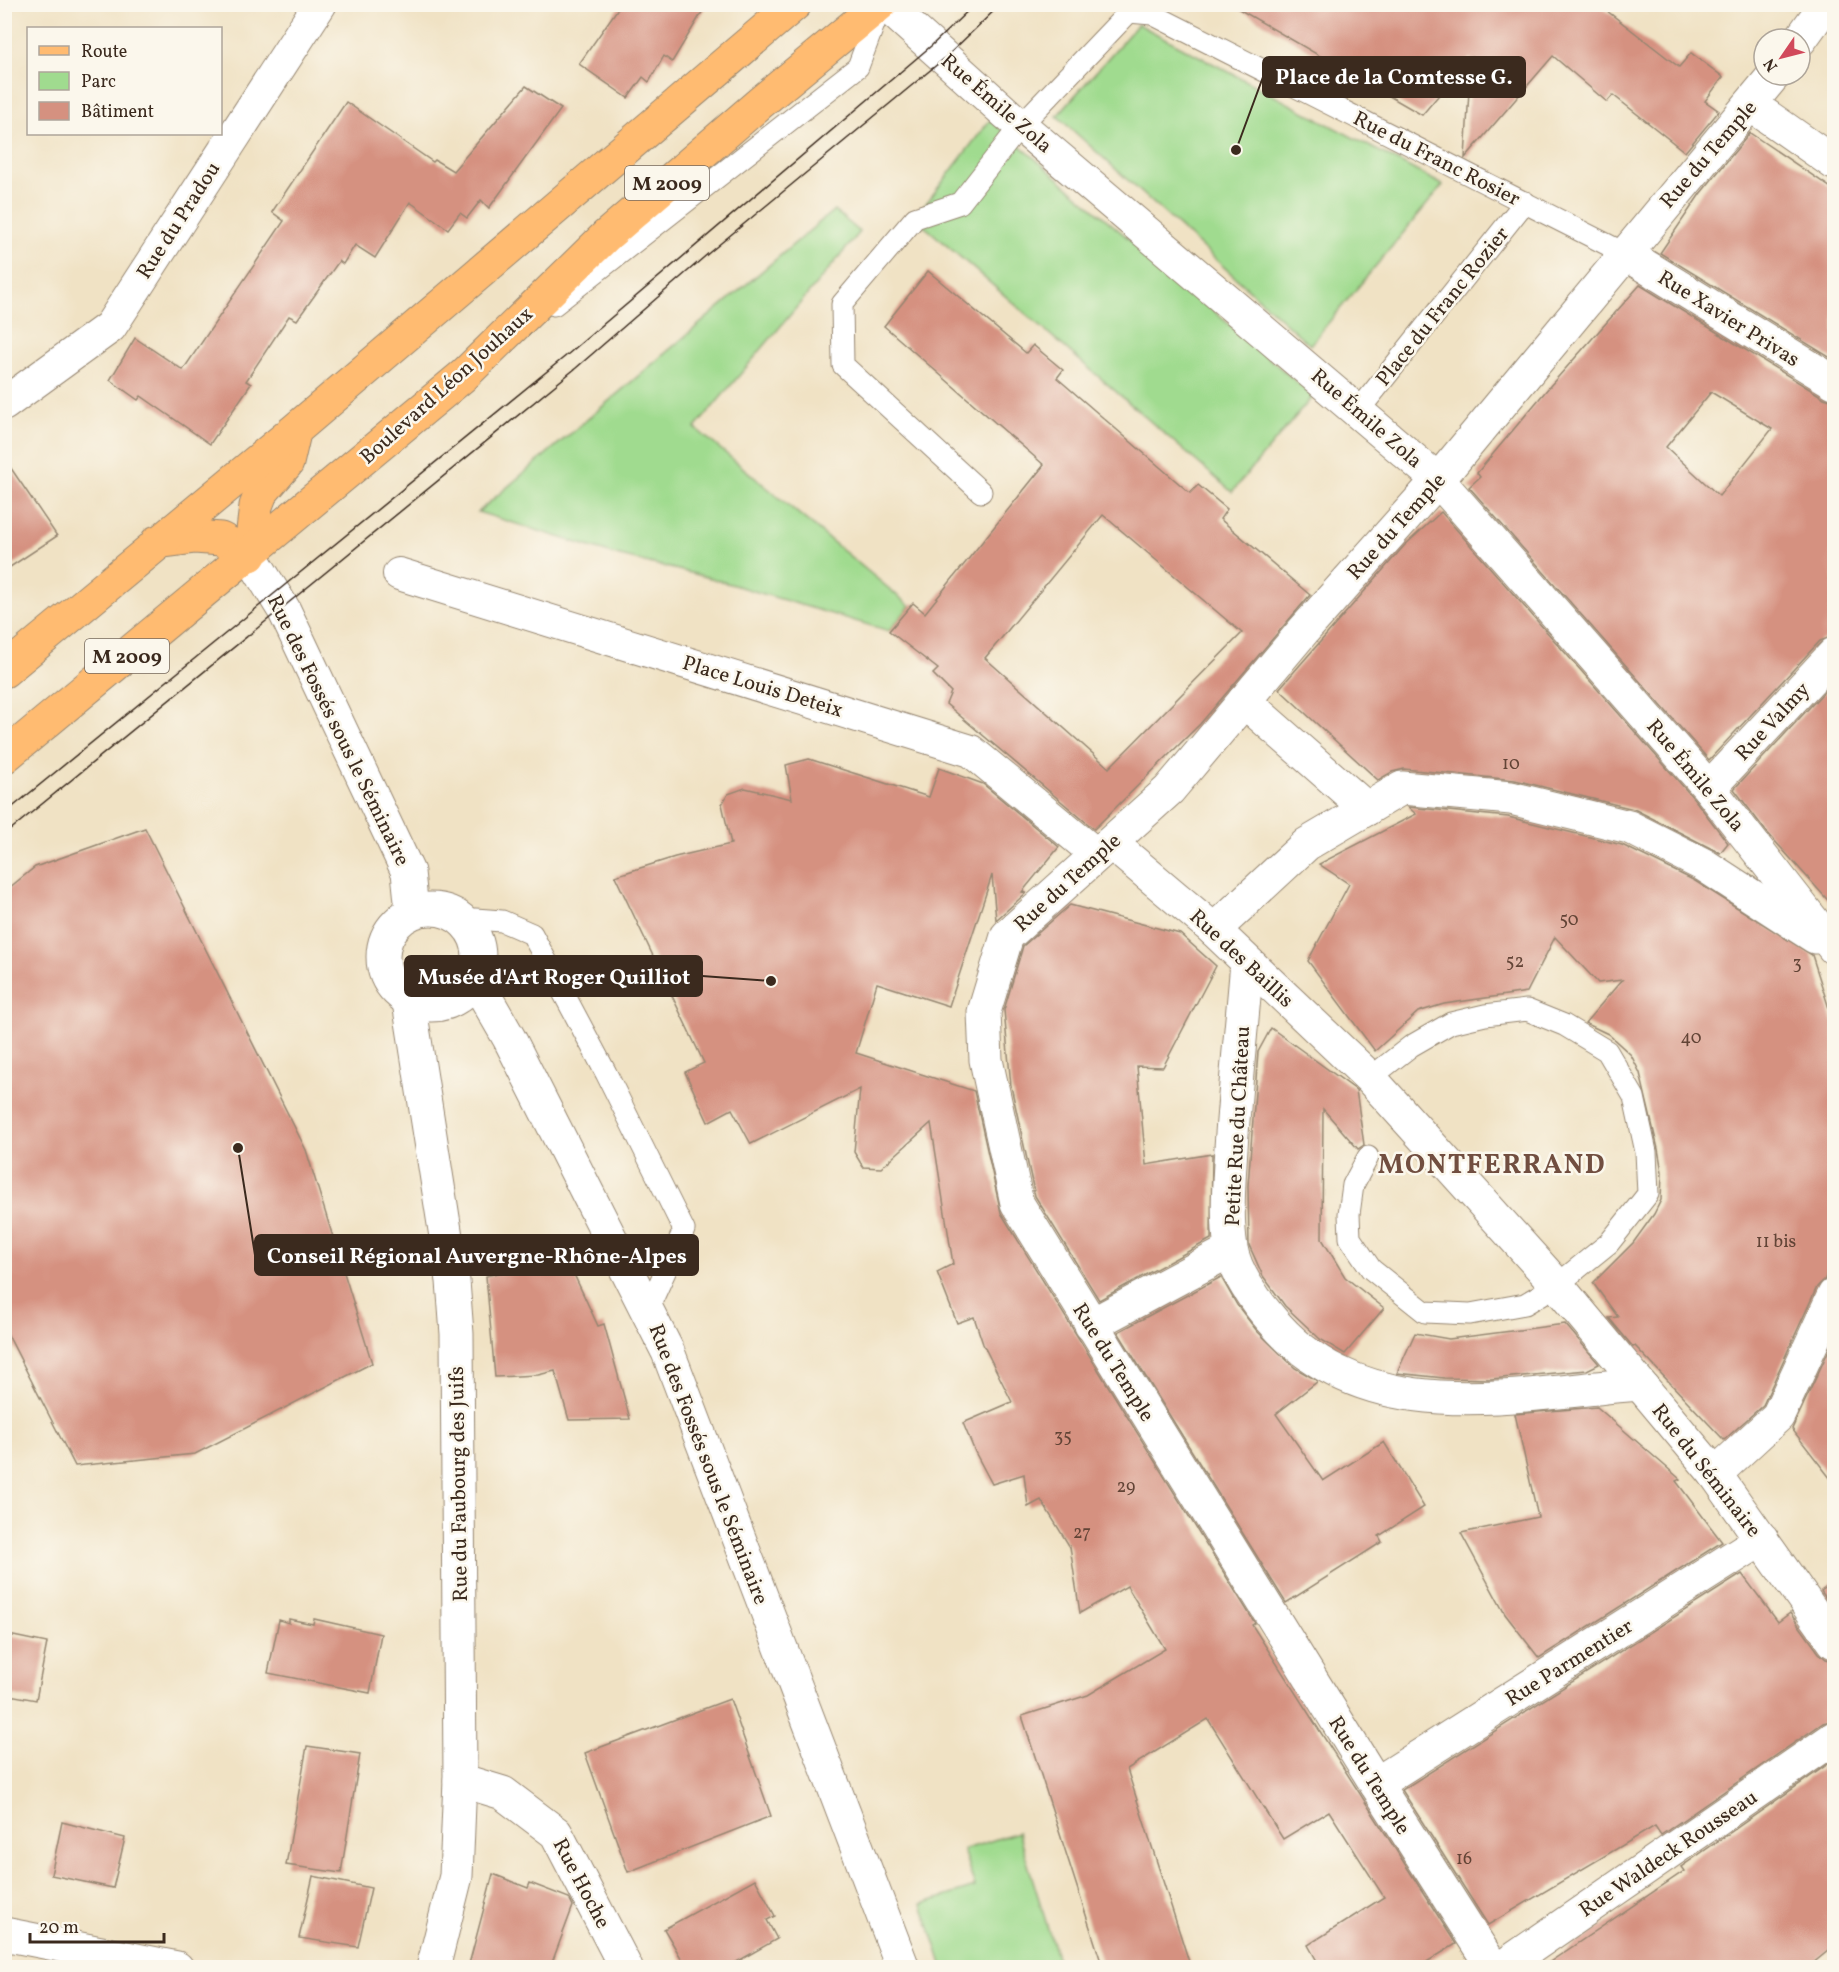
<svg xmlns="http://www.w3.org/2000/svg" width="1839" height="1972" font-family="Vollkorn,serif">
  <rect width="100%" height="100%" fill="#fbf7ec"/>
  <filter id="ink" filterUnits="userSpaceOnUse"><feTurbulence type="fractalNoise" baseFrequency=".0167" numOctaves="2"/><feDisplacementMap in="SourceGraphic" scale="12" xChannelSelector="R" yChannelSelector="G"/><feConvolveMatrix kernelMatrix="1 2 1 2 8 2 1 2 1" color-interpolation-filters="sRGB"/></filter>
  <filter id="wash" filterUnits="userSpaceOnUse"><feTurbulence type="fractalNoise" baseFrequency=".008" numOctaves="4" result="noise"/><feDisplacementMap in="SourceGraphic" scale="24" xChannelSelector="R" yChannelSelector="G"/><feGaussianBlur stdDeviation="1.35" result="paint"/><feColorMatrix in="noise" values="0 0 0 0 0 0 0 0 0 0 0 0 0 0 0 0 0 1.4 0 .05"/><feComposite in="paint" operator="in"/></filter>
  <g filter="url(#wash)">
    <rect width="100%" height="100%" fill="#f0e2c4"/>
    <g fill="#a0db8f" stroke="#6e8256" stroke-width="1.5">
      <polygon points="1138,24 1443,185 1310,345 1057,116"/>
      <polygon points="990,120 1313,396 1232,492 915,218"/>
      <polygon points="834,210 860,232 695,428 910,606 889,631 703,576 616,555 478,512"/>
      <polygon points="1018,1832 1060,1967 943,1967 922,1904 975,1887 963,1850"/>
    </g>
    <g id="blocks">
      <g fill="#d59180" fill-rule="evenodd">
        <polygon points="621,4 707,4 672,62 664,56 649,82 643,77 628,98 579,64"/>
        <polygon points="1230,4 1598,4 1679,67 1691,53 1723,77 1705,101 1719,111 1685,152 1613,95 1607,102 1553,56 1465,158 1471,57 1422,115"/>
        <polygon points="526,86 561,109 489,208 481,200 467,218 460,213 448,229 410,202 375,258 355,245 343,264 339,261 297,320 289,316 246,381 251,384 210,444 141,396 138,400 110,380 135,338 183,370 284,221 272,212 346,102 433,162 435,160 453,171"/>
        <polygon points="1750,133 1834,190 1834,360 1660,253 1700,194"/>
        <path d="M928,271L1026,353L1033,345L1063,370L1057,378L1190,493L1198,485L1227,509L1220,519L1310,595L1200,724L1094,829L946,704L951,692L933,674L938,669L889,631L913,603L925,613L1044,465L884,326ZM1103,515L1242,633L1109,768L985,658Z"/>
        <path d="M1640,285L1824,398L1834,401V636L1820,641L1709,760L1469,487L1480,477L1477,473L1550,386ZM1711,392L1772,429L1719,496L1666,447Z"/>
        <polygon points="4,458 57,536 4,571"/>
        <polygon points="1441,512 1695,800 1728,843 1720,853 1634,809 1515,780 1404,769 1392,772 1378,780 1279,689 1404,546"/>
        <polygon points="1834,681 1834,907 1765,830 1734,789"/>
        <polygon points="809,759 929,797 939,768 983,784 1059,847 1022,892 1026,893 996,920 992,875 949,1006 877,983 856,1053 974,1091 1001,1213 1255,1623 1252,1625 1456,1944 1417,1968 1321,1968 1308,1945 1384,1897 1329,1811 1283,1839 1208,1719 1127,1769 1191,1968 1103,1968 1022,1716 1088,1695 1165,1649 1127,1586 1080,1613 1070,1547 1041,1500 1028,1507 1024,1474 992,1484 975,1452 963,1423 1012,1402 983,1344 974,1317 957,1323 937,1272 953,1264 931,1123 881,1168 863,1167 854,1152 860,1089 751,1144 732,1109 708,1122 685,1072 704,1063 615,876 675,857 731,844 722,804 728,794 745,788 792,799 786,765"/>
        <polygon points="1408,807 1508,817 1622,845 1695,881 1812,955 1834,1024 1834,1246 1825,1279 1817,1287 1763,1405 1724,1440 1635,1346 1633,1347 1609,1318 1618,1317 1593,1283 1633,1243 1654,1214 1661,1200 1662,1172 1658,1149 1640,1073 1631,1055 1608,1034 1585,1023 1622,980 1598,983 1555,937 1527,992 1444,1004 1418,1012 1375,1051 1308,961 1349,884 1319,864 1416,814"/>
        <polygon points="145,828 306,1150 372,1363 195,1454 75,1466 4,1327 4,892 35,867"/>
        <polygon points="1070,905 1180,934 1216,966 1163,1067 1137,1066 1146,1165 1212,1154 1211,1239 1099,1300 1035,1196 1011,1086 1004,1010 1023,946"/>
        <polygon points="1271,1028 1356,1090 1364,1145 1358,1149 1323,1109 1322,1239 1345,1277 1384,1308 1345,1354 1320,1339 1285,1306 1263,1276 1249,1245 1248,1186 1258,1052"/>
        <polygon points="566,1257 598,1326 604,1324 630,1419 569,1420 555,1371 538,1375 495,1377 486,1276"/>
        <polygon points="1221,1277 1237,1305 1257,1331 1295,1368 1318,1381 1276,1414 1323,1481 1384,1442 1424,1507 1379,1536 1382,1542 1286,1603 1118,1332"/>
        <polygon points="1565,1324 1599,1364 1587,1370 1491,1379 1444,1378 1397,1373 1415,1333 1449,1339"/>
        <polygon points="1834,1339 1834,1483 1792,1429"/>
        <polygon points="1597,1407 1680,1479 1676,1481 1722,1542 1539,1658 1505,1614 1461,1533 1538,1517 1515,1414"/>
        <polygon points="1742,1574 1778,1622 1790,1613 1819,1653 1826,1659 1834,1661 1834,1720 1823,1723 1661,1835 1655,1826 1488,1925 1402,1790"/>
        <polygon points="1834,1582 1834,1610 1821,1591"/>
        <polygon points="289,1619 313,1624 314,1619 381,1634 370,1693 268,1673 279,1620 289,1623"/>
        <polygon points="4,1634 47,1643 36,1700 4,1694"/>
        <polygon points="730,1699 771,1816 628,1872 585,1753"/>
        <polygon points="307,1746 360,1754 341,1873 286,1865"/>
        <polygon points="1834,1760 1834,1946 1807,1968 1541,1968 1684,1871 1681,1867"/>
        <polygon points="62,1822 125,1838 113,1888 51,1875"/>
        <polygon points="493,1874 528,1888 530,1883 569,1898 573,1906 550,1968 468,1968"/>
        <polygon points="313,1876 371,1888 358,1947 299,1938"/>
        <polygon points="755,1879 775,1916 767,1920 777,1939 726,1968 687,1968 664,1929"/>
      </g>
    </g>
  </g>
  <g filter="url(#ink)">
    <use href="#blocks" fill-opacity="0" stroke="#968671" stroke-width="1.5"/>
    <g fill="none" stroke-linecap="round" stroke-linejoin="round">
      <g stroke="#968671" stroke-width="23">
        <g id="service">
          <polyline points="554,305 858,67 880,8"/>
          <polyline points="1359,410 1525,202"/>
          <polyline points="981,492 843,365 842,304 915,218 960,203 1021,125 1129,12 1152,14 1624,253"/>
          <polyline points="470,927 475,919 502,921 532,934 606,1073 684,1230 648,1309"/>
          <polyline points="1368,1157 1353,1185 1349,1214 1350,1238 1371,1269 1425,1312 1470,1314 1525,1304 1557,1285 1609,1243 1648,1194 1646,1152 1634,1097 1607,1051 1564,1025 1527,1010 1485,1015 1451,1023 1411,1046 1370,1078"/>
        </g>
      </g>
      <g stroke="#968671" stroke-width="34">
        <polyline id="pedestrian" points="399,574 971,751 1097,855"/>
      </g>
      <g stroke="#968671" stroke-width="35">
        <g id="minor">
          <polyline points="885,4 1007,114 1438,480 1709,788 1834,948"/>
          <polyline points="1800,40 1826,4"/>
          <polyline points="1751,105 1834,163"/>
          <polyline points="1624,253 1834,382"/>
          <polyline points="4,404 110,327 320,4"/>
          <polyline points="250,555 284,610 408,872 412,911"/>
          <polyline points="1244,701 1367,809"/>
          <polyline points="1709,788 1834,654"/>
          <polyline points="1111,843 1214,930 1370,1078 1557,1285 1715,1474 1834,1642"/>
          <circle cx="431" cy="957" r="48"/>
          <polyline points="1214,930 1307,844 1402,788 1511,798 1629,827 1704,865 1815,937"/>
          <path d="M1247,962C1242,1024 1235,1086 1231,1148C1229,1180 1226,1216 1231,1248C1235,1272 1255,1301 1271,1319C1364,1431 1513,1394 1638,1384"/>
          <polyline points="475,979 509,1038 668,1352 903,1968"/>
          <polyline points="409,1002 453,1281 457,1334 460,1780 456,1876 433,1968"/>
          <polyline points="1091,1325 1231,1250"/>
          <polyline points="1715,1474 1778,1416 1834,1295"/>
          <polyline points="460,1780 503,1793 556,1833 626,1968"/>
          <polyline points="1376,1784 1762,1539"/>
          <polyline points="4,1934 177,1968"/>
          <polyline points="1493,1968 1376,1784 1017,1203 986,1060 984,1012 1007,936 1169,790 1304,630 1438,480 1774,75"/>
          <polyline points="1501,1968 1834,1738"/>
        </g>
      </g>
      <g stroke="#968671" stroke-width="35">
        <g id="primary">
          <polyline points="157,542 195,537 221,539 250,555"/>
          <polyline points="250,555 256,506 261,493 287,463 294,433"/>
          <polyline points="4,671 295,430 795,4"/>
          <polyline points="4,757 464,375 606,236 760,103 880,4"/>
        </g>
      </g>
      <use href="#service" stroke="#fff" stroke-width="21"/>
      <use href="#pedestrian" stroke="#fff" stroke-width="32"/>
      <use href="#minor" stroke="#fff" stroke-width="33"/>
      <use href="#primary" stroke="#ffbb71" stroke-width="33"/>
      <g stroke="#3b2a1e" stroke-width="1.5">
        <polyline points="4,814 567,355 931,46 975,4"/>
        <polyline points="4,835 576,368 710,252 945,58 1001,4"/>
      </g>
    </g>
  </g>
  <g text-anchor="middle" stroke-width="5" stroke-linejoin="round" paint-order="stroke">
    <g font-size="18" fill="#624436">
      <text x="1511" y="769">10</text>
      <text x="1569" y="925">50</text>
      <text x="1515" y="967">52</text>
      <text x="1797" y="969">3</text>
      <text x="1691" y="1043">40</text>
      <text x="1776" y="1247">11 bis</text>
      <text x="1063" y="1442">35</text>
      <text x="1126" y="1492">29</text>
      <text x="1082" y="1538">27</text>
      <text x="1464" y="1864">16</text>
    </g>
    <g fill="#fbf7ec" stroke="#75685c" stroke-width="1.5">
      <rect x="625" y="166" width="84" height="34" rx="4.5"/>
      <rect x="85" y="639" width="84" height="34" rx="4.5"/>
    </g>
    <g font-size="20" font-weight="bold" fill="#3b2a1e">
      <text x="667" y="190">M 2009</text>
      <text x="127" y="663">M 2009</text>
    </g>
    <g font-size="21" fill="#3b2a1e" stroke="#fbf7ec">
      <text transform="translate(997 103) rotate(41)" y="7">Rue Émile Zola</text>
      <text transform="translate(1708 154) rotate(-49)" y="7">Rue du Temple</text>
      <text transform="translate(1437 158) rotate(27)" y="7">Rue du Franc Rosier</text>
      <text transform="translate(178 220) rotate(-57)" y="7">Rue du Pradou</text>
      <text transform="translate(1442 306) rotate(-51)" y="7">Place du Franc Rozier</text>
      <text transform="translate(1729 318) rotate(32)" y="7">Rue Xavier Privas</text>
      <text transform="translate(446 385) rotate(-42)" y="7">Boulevard Léon Jouhaux</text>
      <text transform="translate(1367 418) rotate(41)" y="7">Rue Émile Zola</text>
      <text transform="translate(1396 526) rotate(-48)" y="7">Rue du Temple</text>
      <text transform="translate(763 686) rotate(17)" y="7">Place Louis Deteix</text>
      <text transform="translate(1772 721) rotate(-47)" y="7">Rue Valmy</text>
      <text transform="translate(339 730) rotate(64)" y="7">Rue des Fossés sous le Séminaire</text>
      <text transform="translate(1696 775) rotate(50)" y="7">Rue Émile Zola</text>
      <text transform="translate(1067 882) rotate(-42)" y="7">Rue du Temple</text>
      <text transform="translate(1242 958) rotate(43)" y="7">Rue des Baillis</text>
      <text transform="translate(1237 1126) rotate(-87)" y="7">Petite Rue du Château</text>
      <text transform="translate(1114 1362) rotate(58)" y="7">Rue du Temple</text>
      <text transform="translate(709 1464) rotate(69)" y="7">Rue des Fossés sous le Séminaire</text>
      <text transform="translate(1707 1470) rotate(52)" y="7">Rue du Séminaire</text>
      <text transform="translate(458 1484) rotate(-91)" y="7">Rue du Faubourg des Juifs</text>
      <text transform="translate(1569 1662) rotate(-32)" y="7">Rue Parmentier</text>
      <text transform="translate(1370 1775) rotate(58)" y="7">Rue du Temple</text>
      <text transform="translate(1668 1853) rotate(-34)" y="7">Rue Waldeck Rousseau</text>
      <text transform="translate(582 1883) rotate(62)" y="7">Rue Hoche</text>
    </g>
    <g font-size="27" font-weight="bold" letter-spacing="1.5" fill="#714e40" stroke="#fbf7ec">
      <text x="1492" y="1173">MONTFERRAND</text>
    </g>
  </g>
  <path fill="none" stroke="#3b2a1e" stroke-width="2" d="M1236 150L1263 77M771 981L702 976M238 1148L255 1255"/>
  <g fill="#3b2a1e" stroke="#fbf7ec" stroke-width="2">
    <circle cx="1236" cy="150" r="6"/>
    <circle cx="771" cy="981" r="6"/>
    <circle cx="238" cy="1148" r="6"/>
  </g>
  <g fill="#3b2a1e" stroke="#3b2a1e" stroke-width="2">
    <rect x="1263" y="57" width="262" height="40" rx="6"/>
    <rect x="405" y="956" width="297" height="40" rx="6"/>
    <rect x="255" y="1235" width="443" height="40" rx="6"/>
  </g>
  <g font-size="22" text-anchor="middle" font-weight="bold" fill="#fff">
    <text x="1394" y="84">Place de la Comtesse G.</text>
    <text x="554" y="984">Musée d'Art Roger Quilliot</text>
    <text x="477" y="1263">Conseil Régional Auvergne-Rhône-Alpes</text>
  </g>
  <rect width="1839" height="1972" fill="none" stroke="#fbf7ec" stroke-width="24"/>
  <rect x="27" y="27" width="195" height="108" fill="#fbf7ec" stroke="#aea59a" stroke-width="1.5"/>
  <rect x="39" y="46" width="30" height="9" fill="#ffbb71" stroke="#aea59a" stroke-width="1.5"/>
  <text x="81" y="57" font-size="18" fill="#3b2a1e">Route</text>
  <rect x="39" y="72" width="30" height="18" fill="#a0db8f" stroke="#aea59a" stroke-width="1.5"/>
  <text x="81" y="87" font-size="18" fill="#3b2a1e">Parc</text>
  <rect x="39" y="102" width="30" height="18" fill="#d59180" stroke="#aea59a" stroke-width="1.5"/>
  <text x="81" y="117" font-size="18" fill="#3b2a1e">Bâtiment</text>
  <g transform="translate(1782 57) rotate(235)"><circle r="28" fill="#fbf7ec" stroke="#aea59a" stroke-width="1.5"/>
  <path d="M0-4.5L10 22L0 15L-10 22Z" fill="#d1495b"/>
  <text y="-9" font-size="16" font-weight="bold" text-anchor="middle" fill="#3b2a1e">N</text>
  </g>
  <path d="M30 1933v9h134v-9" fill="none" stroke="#3b2a1e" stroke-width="3"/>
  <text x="39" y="1933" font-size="18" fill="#3b2a1e" stroke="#fbf7ec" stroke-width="4.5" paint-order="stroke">20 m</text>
</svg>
